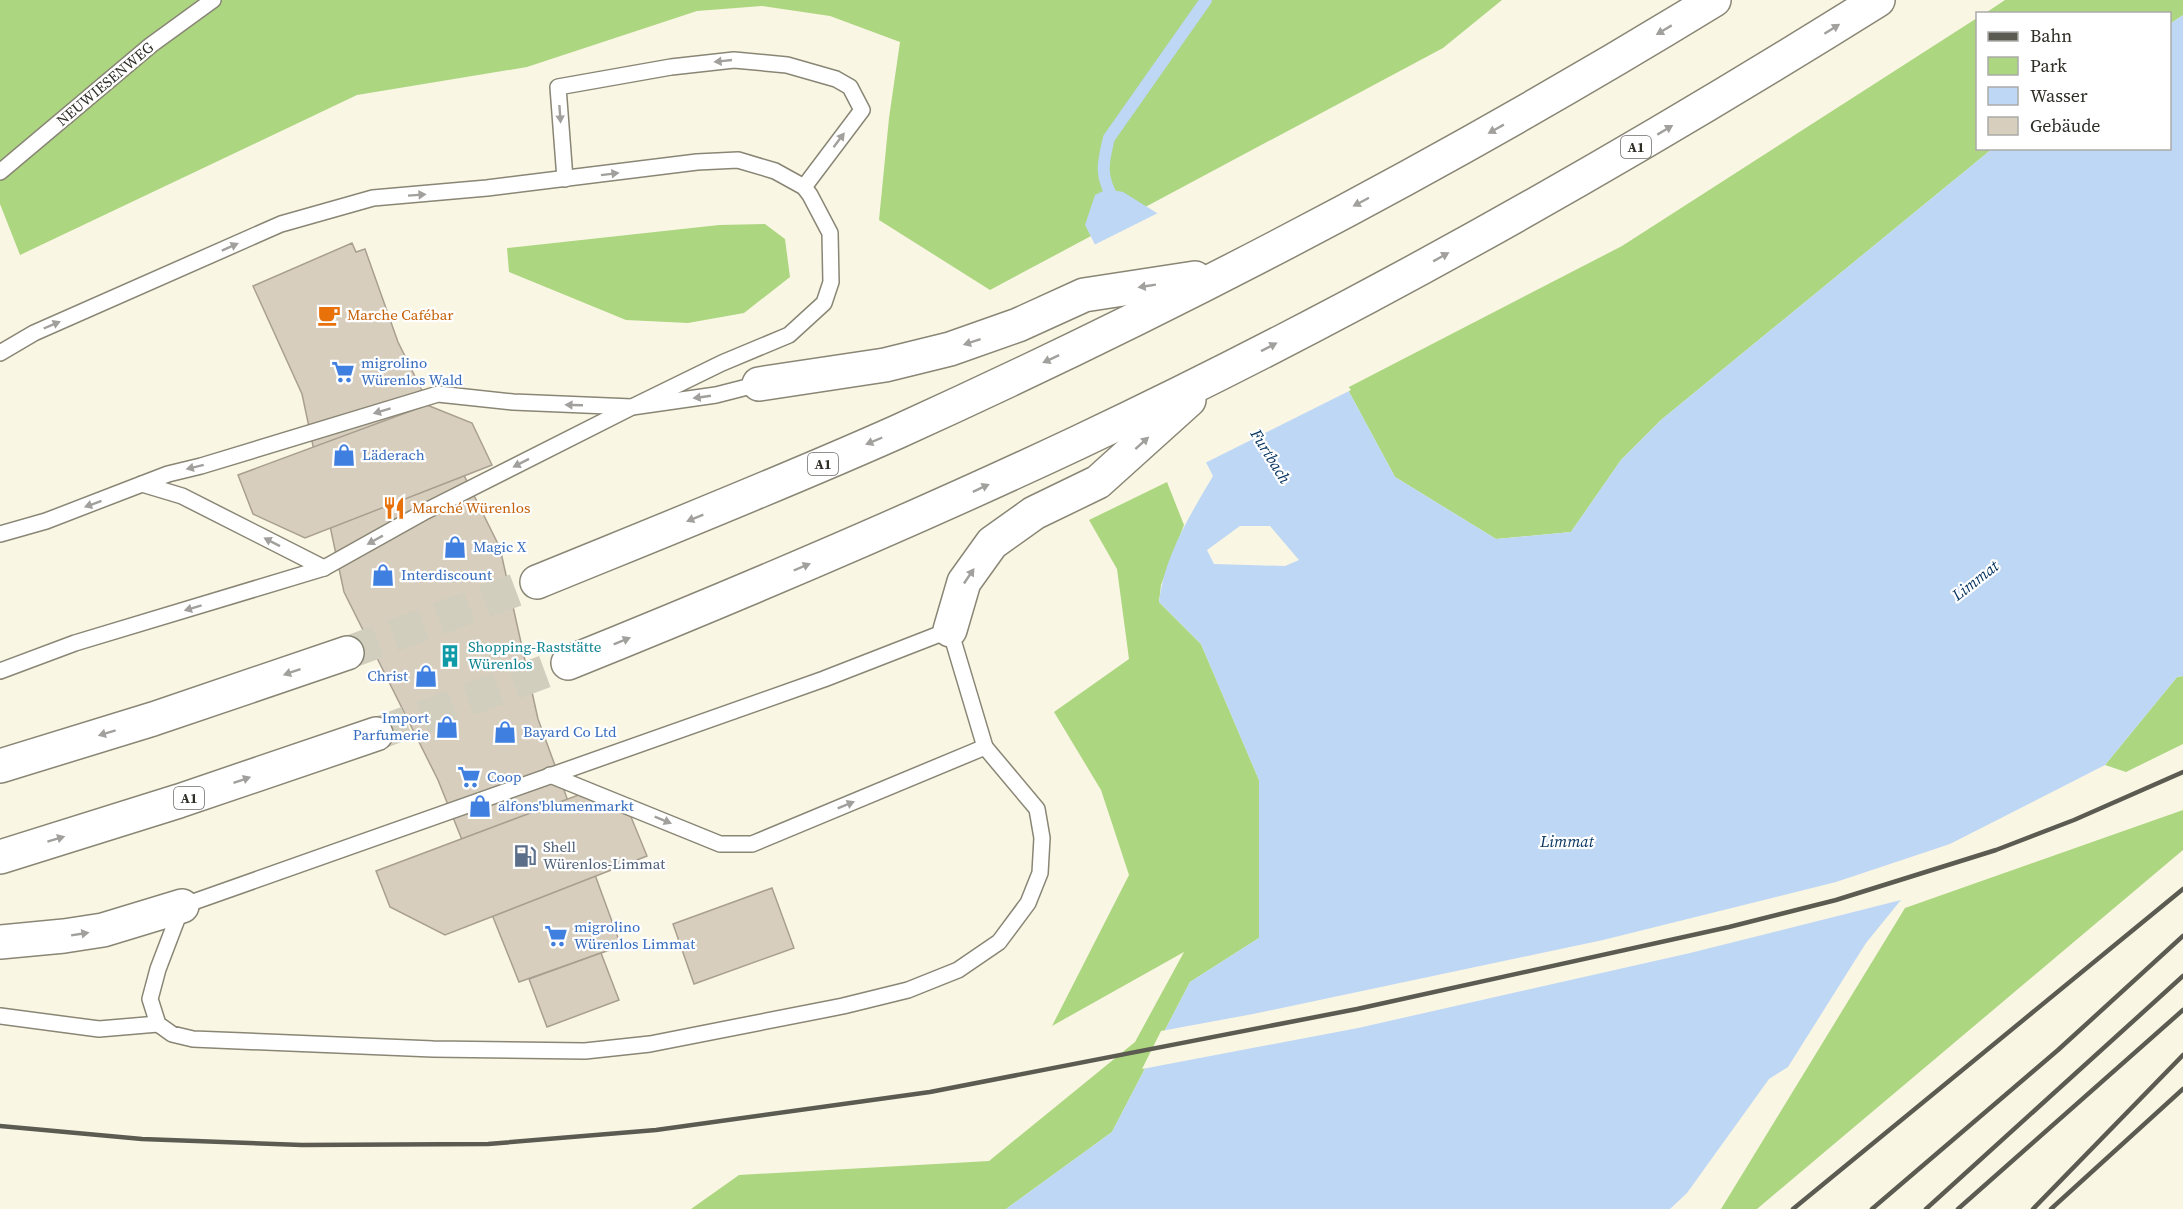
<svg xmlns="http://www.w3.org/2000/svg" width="2183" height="1209" font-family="'Source Serif 4',serif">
  <rect width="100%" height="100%" fill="#faf6e4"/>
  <g fill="#add681">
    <polygon points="0,0 1502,0 1443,48 990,290 879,220 889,118 900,42 830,16 762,6 697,11 527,67 357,95 20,255 0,204"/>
    <polygon points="2005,0 2183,0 2183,15 2170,24 2170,14 1984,14"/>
    <polygon points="1977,18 1978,148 1992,149 1661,420 1621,460 1571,532 1496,539 1395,477 1347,388 1622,246"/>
    <polygon points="765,224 785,239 790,277 744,313 688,323 626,320 509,272 507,248 719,225"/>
    <polygon points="1167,482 1184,525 1161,585 1159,602 1201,644 1259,780 1259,938 1190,982 1112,1132 1006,1209 691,1209 739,1175 989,1161 1135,1042 1184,952 1052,1026 1129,875 1101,790 1054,712 1129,659 1117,569 1089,520"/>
    <polygon points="2183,676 2183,744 2126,772 2105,765 2177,677"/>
    <polygon points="2183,810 2183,850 1757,1209 1721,1209 1905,908"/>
  </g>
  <path fill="#bed7f5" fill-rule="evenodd" d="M2183,15V676L2177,677L2105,765L1944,847L1866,943L1788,1067L1769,1079L1687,1193L1670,1209H1006L1112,1132L1190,982L1259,938V780L1201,644L1159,602C1164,557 1190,515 1213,476L1085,225L1095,195L1107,189L1123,192L1249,270L1347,388L1395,477L1496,539L1571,532L1621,460L1661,420L1992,149L2170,148V24ZM1240,526H1270L1299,560L1285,566L1214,564L1207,550Z"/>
  <g fill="#faf6e4">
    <polygon points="1160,212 1251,268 1351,390 1203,464 1092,246"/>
    <polygon points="1968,838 1946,850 1905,899 1690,953 1358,1028 1142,1069 1161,1031 1253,1014 1603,940 1836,882"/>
  </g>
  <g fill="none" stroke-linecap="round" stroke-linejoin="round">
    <path stroke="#bed7f5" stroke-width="12" d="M1115,202C1100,177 1102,165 1109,138L1206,0"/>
  </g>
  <g fill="#d8cebe" stroke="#a99f90" stroke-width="1.5">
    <polygon points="352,243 356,252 365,249 398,342 500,548 538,719 621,946 519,982 438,780 344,592 302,394 253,286"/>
    <polygon points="427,405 472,423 492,465 305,538 253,514 238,475"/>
    <polygon points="581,794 629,812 647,856 445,935 390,907 376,871"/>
    <polygon points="772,888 794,948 694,984 673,924"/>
    <polygon points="601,953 619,1000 547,1027 529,979"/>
  </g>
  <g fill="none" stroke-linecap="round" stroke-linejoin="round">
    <g stroke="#d1cebe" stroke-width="33" stroke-dasharray="33 16" stroke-linecap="butt">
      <polyline points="347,653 537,582"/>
      <polyline points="376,734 568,663"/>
    </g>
    <g stroke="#898675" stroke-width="18">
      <g id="lane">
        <polyline points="0,172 151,45 213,0"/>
        <polyline points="565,179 558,87 671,67 734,60 787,65 836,79 850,87 862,110 804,187"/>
        <polyline points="0,353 34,333 281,224 373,198 487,188 697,162 738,160 775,171 804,187 810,195 830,233 831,282 824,303 789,335 722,363 632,407 513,402 438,394 201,466 168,474 142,484"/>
        <polyline points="0,534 46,521 142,484 182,496 324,568"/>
        <polygon points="950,630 985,747 1037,809 1042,838 1040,873 1028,903 999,942 958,970 908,990 843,1006 650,1044 585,1051 433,1049 193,1039 172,1034 158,1024 150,999 158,969 182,906 824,679"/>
        <polyline points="0,671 75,643 324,568 426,511 632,407 716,395 759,384"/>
        <polyline points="550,775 720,844 752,844 985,747"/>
        <polyline points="0,1016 99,1029 158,1024"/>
      </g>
    </g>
    <g stroke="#898675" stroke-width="36">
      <g id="highway">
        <polyline points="759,384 885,365 950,349 1018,325 1084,295 1195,278"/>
        <path d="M537,582C657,533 778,485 897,432C1177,305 1451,161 1714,0"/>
        <polyline points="950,630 964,582 992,543 1034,513 1098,482 1189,400"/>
        <path d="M568,663C739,594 909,522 1077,443C1353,313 1619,162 1878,0"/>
        <polyline points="0,766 153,719 347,653"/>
        <polyline points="0,857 179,801 376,734"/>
        <polyline points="0,942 64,936 103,930 182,906"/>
      </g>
    </g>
    <use href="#lane" stroke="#fff" stroke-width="15"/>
    <use href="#highway" stroke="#fff" stroke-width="33"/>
    <g stroke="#5c5b51" stroke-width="4.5">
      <polyline points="0,1126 142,1139 302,1145 488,1144 656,1130 930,1092 1357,1009 1729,927 1836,900 1996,850 2074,820 2183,772"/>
      <polyline points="1793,1209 2183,889"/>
      <polyline points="1872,1209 2058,1050 2183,936"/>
      <polyline points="1926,1209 2183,976"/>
      <polyline points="1958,1209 2183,1010"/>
      <polyline points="2033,1209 2183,1055"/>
      <polyline points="2051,1209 2183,1089"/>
    </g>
  </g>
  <defs><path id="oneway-solid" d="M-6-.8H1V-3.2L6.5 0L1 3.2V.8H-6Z" transform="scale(1.5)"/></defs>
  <g fill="#a1a09d">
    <use href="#oneway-solid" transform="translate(1832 29) rotate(-32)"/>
    <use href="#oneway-solid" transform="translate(1664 30) rotate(149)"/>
    <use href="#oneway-solid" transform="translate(723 61) rotate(174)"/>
    <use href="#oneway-solid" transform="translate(560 114) rotate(86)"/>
    <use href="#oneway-solid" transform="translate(1496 129) rotate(151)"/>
    <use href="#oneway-solid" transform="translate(1665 130) rotate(-31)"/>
    <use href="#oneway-solid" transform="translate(839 140) rotate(-53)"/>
    <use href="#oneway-solid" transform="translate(610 174) rotate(-7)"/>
    <use href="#oneway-solid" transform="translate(417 195) rotate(-4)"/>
    <use href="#oneway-solid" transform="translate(1361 202) rotate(152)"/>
    <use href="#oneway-solid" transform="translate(230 247) rotate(-24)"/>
    <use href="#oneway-solid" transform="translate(1441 257) rotate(-29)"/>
    <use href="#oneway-solid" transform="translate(1147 286) rotate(171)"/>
    <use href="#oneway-solid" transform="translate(52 325) rotate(-23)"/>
    <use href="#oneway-solid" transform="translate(972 342) rotate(162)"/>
    <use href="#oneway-solid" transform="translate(1269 347) rotate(-27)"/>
    <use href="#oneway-solid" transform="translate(1051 359) rotate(155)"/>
    <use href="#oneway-solid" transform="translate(702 397) rotate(172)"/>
    <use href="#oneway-solid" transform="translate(574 405) rotate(-178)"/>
    <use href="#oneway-solid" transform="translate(382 411) rotate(163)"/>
    <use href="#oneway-solid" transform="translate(874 441) rotate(157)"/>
    <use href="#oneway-solid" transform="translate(1142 443) rotate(-42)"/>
    <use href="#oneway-solid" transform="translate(521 463) rotate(153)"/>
    <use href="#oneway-solid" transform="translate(195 467) rotate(166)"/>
    <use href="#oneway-solid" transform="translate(981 488) rotate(-25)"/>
    <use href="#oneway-solid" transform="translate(93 504) rotate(160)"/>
    <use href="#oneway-solid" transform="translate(695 518) rotate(158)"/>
    <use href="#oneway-solid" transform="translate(375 540) rotate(151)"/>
    <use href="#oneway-solid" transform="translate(272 542) rotate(-153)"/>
    <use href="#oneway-solid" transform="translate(802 567) rotate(-23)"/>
    <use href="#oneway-solid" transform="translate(969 576) rotate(-56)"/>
    <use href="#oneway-solid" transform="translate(193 608) rotate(163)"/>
    <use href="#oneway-solid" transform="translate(622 641) rotate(-22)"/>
    <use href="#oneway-solid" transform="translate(292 672) rotate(161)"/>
    <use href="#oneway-solid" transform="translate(107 733) rotate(163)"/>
    <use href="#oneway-solid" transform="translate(242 780) rotate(-19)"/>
    <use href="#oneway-solid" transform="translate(846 805) rotate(-22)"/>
    <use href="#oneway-solid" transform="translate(663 820) rotate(22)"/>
    <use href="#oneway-solid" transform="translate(56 839) rotate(-17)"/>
    <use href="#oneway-solid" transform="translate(80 934) rotate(-9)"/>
  </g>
  <defs>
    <g id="cafe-bare" transform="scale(1.8)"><path d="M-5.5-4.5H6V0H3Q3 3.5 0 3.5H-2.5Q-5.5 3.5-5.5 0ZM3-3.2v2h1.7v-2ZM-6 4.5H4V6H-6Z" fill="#e8710a" stroke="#fff" stroke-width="2.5" paint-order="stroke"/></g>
    <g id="supermarket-bare" transform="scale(1.8)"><path d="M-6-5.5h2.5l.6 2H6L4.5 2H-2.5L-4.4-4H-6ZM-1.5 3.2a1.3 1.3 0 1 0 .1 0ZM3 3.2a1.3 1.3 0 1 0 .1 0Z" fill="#3f7fe0" stroke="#fff" stroke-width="2.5" paint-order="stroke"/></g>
    <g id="shop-bare" transform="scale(1.8)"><path d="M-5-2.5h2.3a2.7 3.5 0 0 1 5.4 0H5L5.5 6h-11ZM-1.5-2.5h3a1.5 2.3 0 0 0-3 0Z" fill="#3f7fe0" stroke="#fff" stroke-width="2.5" paint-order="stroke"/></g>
    <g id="restaurant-bare" transform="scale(1.8)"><path d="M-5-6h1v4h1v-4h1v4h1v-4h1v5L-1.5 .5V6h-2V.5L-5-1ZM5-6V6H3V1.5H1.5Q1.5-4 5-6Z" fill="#e8710a" stroke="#fff" stroke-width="2.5" paint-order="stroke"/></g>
    <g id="building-bare" transform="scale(1.8)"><path d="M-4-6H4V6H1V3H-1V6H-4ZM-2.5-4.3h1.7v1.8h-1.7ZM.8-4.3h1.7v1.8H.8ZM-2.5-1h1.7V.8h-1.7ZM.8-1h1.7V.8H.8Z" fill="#0f9aa8" stroke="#fff" stroke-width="2.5" paint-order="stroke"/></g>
    <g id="fuel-bare" transform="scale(1.8)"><path d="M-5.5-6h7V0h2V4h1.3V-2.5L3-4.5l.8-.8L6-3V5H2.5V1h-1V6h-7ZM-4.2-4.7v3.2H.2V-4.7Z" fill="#5c6f8a" stroke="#fff" stroke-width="2.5" paint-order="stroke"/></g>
  </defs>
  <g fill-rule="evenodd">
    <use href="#cafe-bare" x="329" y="315"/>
    <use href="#supermarket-bare" x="343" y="372"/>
    <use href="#shop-bare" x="344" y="455"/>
    <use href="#restaurant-bare" x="394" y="508"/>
    <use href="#shop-bare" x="455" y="547"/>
    <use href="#shop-bare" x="383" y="575"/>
    <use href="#building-bare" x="450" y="656"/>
    <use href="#shop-bare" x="426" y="676"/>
    <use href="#shop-bare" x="447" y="727"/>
    <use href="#shop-bare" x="505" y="732"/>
    <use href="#supermarket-bare" x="469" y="777"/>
    <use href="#shop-bare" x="480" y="806"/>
    <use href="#fuel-bare" x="525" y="856"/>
    <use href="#supermarket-bare" x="556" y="936"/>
  </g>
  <g text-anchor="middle" stroke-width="4.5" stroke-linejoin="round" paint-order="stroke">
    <g fill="#fff" stroke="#6d6c67" stroke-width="1.5">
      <rect x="1621" y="136" width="30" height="22" rx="4.5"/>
      <rect x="808" y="453" width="30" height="22" rx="4.5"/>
      <rect x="174" y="787" width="30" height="22" rx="4.5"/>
    </g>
    <g font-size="14" font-weight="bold" fill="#2e2d26">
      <text x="1636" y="152">A1</text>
      <text x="823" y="469">A1</text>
      <text x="189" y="803">A1</text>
    </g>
    <g font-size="15" fill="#2e2d26" stroke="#fff">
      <text transform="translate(105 84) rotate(-40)" y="5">NEUWIESENWEG</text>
    </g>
    <g font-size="15" fill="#c56008" stroke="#fff" text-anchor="start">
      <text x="347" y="320">Marche Cafébar</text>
      <text x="412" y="513">Marché Würenlos</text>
    </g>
    <g font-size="15" fill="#366cbe" stroke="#fff" text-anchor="start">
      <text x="361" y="368">migrolino<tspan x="361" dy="17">Würenlos Wald</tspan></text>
      <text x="362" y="460">Läderach</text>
      <text x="473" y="552">Magic X</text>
      <text x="401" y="580">Interdiscount</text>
      <text x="408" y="681" text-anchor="end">Christ</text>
      <text x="429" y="723" text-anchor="end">Import<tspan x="429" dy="17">Parfumerie</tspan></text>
      <text x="523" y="737">Bayard Co Ltd</text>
      <text x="487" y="782">Coop</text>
      <text x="498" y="811">alfons'blumenmarkt</text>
      <text x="574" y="932">migrolino<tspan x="574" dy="17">Würenlos Limmat</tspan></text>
    </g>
    <g font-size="15" fill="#0d838f" stroke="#fff" text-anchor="start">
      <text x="468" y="652">Shopping-Raststätte<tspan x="468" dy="17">Würenlos</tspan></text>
    </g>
    <g font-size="15" fill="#4e5e75" stroke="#fff" text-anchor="start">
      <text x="543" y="852">Shell<tspan x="543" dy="17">Würenlos-Limmat</tspan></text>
    </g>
    <g font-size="16" font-style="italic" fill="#073461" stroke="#fff">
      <text transform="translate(1271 456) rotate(58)" y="6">Furtbach</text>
      <text transform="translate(1975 580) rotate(-38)" y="6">Limmat</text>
      <text x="1567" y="847">Limmat</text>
    </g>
  </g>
  <rect x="1976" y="12" width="195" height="138" fill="#ffffff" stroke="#ababa8" stroke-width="1.5"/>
  <rect x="1988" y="32" width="30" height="9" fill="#5c5b51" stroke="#ababa8" stroke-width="1.5"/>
  <text x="2030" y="42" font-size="18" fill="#2e2d26">Bahn</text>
  <rect x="1988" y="57" width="30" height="18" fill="#add681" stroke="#ababa8" stroke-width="1.5"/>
  <text x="2030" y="72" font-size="18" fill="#2e2d26">Park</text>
  <rect x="1988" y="87" width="30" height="18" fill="#bed7f5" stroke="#ababa8" stroke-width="1.5"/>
  <text x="2030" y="102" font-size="18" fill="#2e2d26">Wasser</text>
  <rect x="1988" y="117" width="30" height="18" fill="#d8cebe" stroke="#ababa8" stroke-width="1.5"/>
  <text x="2030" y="132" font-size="18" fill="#2e2d26">Gebäude</text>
</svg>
